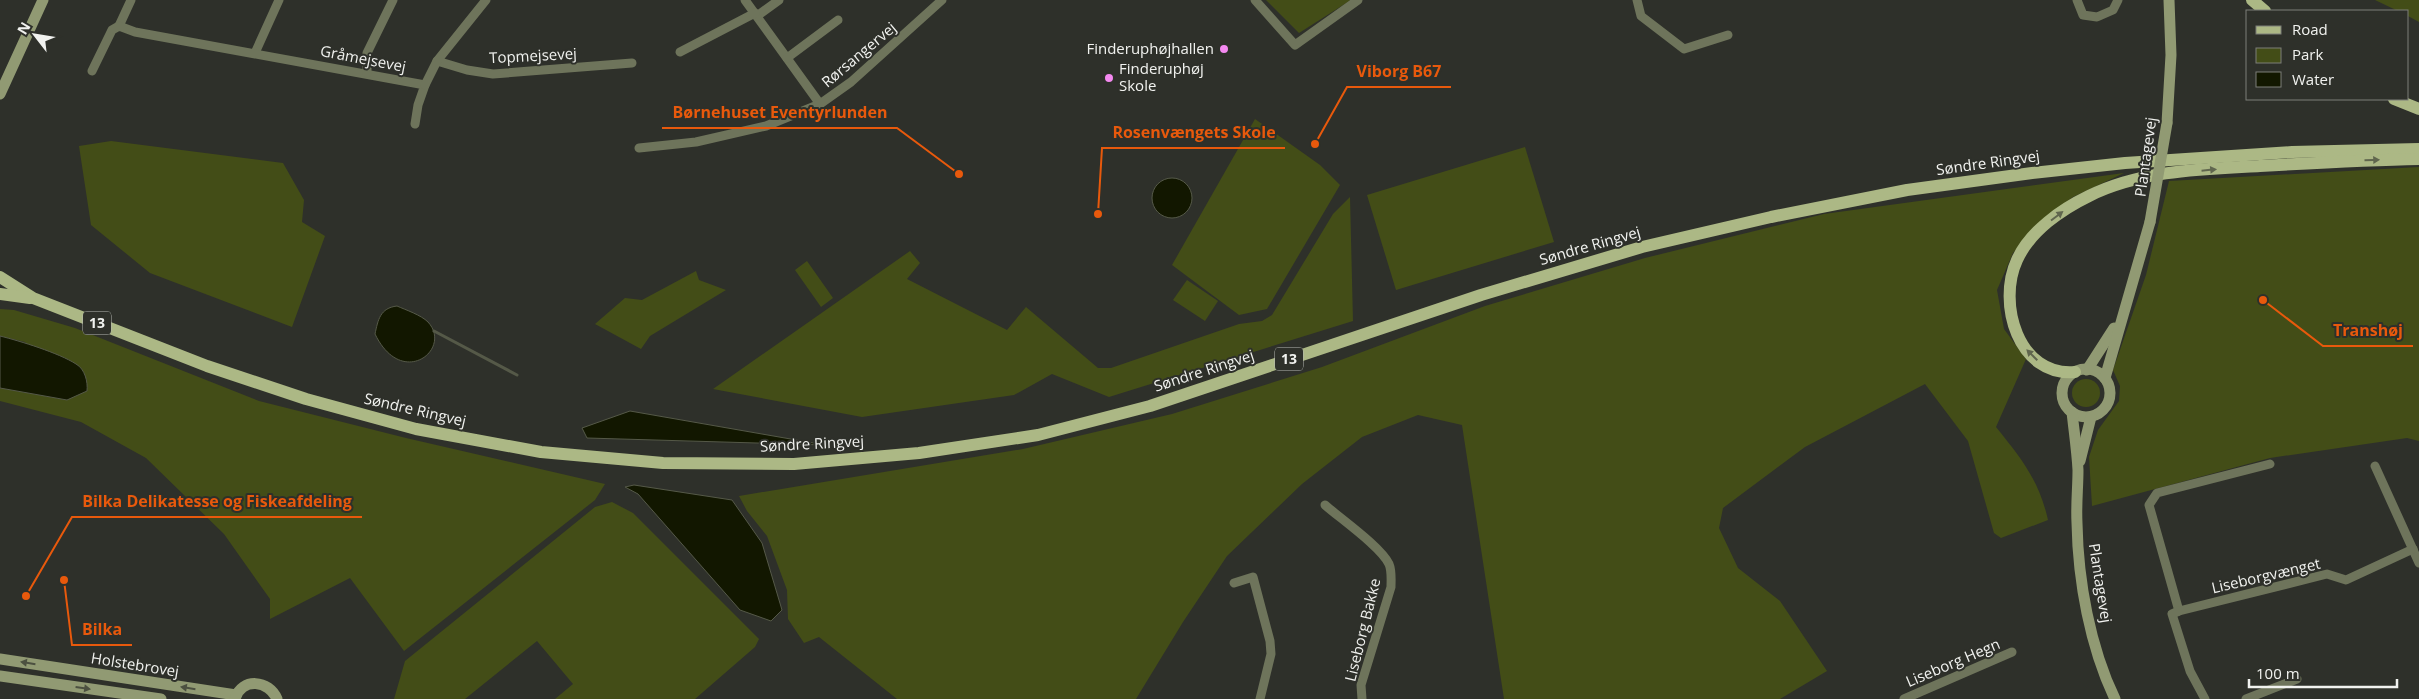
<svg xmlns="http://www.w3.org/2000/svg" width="2419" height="699" font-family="'Open Sans',sans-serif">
  <rect width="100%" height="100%" fill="#2e302a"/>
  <g fill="#434d17">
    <polygon points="1266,0 1351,0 1299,33"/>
    <polygon points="2375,0 2419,0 2419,22 2408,16 2408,11 2398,11"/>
    <polygon points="1255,119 1320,165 1340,185 1267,309 1239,315 1172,265"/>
    <polygon points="111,141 283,163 304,200 302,222 325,236 292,327 150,273 91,225 79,146"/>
    <polygon points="1525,147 1554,242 1396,290 1367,195"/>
    <polygon points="2419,167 2419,441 2407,438 2270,458 2092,506 2089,457 2098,430 2119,401 2120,386 2113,370 2146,275 2169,181"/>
    <path d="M2124,173L2073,197L2042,221L2013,253L1997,290L2004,329L2026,359L1996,427C2021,458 2039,480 2048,520L2001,538L1994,533L1968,441L1925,384L1805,447L1723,508L1719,528L1738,568L1780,601L1827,671L1780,699H1504L1462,425L1418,415L1362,437L1302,484L1227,556L1183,622L1136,699H897L819,637L804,643L788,619L787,590L767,536L747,511L739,496L1023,449L1172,414L1322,367L1485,306L1645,258L1824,214Z"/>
    <polygon points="1350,197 1353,321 1109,397 1052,374 1014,395 862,417 713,389 910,251 920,263 907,279 1007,330 1026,307 1098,368 1111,368 1239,324 1262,321 1272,315 1333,214"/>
    <polygon points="807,261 833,298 821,307 795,270"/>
    <polygon points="696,271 699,280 726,290 650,336 641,349 595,324 625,298 642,300"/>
    <polygon points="1187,280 1218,301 1205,321 1173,300"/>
    <polygon points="0,309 14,310 75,328 259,401 406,438 605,484 595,500 404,651 350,578 270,619 270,599 224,534 146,458 81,422 0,401 0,388 67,400 25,342 0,336"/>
    <circle cx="2086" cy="393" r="14"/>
    <polygon points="612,502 633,513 759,639 755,647 695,699 555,699 573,684 537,641 465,699 394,699 405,661 595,507"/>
  </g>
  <g fill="#121700" stroke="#555948">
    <circle cx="1172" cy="198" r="20"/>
    <path d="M397,306C406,310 421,315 428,322C453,349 402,390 375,334C378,320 380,308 397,306Z"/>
    <path d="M0,336C20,341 59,353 76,364C85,369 88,382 87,391L67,400L0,388Z"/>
    <polygon points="630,411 825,445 587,438 582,428"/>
    <polygon points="634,485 732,500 762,543 782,610 771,621 740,610 638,494 625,487"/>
  </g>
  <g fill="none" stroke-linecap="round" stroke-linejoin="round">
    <polyline stroke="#555948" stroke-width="3" points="434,331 517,375"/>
    <g stroke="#6e745b" stroke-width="9">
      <polyline points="745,0 820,104"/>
      <polyline points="1255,0 1295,45 1358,0"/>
      <polyline points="1637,0 1641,16 1684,49 1728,35"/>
      <polyline points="2077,0 2083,15 2097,17 2113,10 2118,0"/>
      <polyline points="757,16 779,0"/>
      <polyline points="119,26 131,0"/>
      <polyline points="680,52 755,13"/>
      <polyline points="255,53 279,0"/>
      <polyline points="787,58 838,20"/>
      <polyline points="437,61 467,70 493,74 632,63"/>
      <polyline points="92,71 112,30 119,26 135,32 425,85 418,105 415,124"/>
      <polyline points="367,73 367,53 393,0"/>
      <polyline points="425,85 437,61 486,0"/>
      <polyline points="639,148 696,142 766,126 820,104 851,82 942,0"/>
      <polyline points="2375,466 2419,563"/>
      <path d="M1325,505C1341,519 1381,547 1389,564C1392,571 1391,580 1391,587L1361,685L1362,699"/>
      <polyline points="1234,583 1253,577 1270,641 1271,654 1260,699"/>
      <polyline points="2179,611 2149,505 2157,493 2270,464"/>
      <polyline points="1904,699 2012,652"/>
      <polyline points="2205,699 2190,671 2172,614 2179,611 2327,574 2346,580 2413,549"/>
      <polyline points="2246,699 2297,679"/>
    </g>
    <g stroke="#919a73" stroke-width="11">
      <polyline points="0,94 43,0"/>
      <polyline points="2167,123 2171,55 2169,0"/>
      <circle cx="2086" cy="393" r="24"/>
      <polyline points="2087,370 2114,328"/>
      <polyline points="2105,378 2150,222"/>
      <path d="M2072,412C2074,431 2077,451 2078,470C2078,487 2076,505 2077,523C2078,581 2090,647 2115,699"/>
      <polyline points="2080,461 2091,417"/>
      <polyline points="0,659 236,695"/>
      <polyline points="0,676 161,699"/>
      <path d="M235,699C242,677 269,680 277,699"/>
    </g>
    <g stroke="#acb885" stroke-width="12">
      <polyline points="2252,0 2265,11"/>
      <polyline points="2394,99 2419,109"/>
      <polyline points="0,277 33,298 207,366 306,399 416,429 541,452 663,463 794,464 919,453 1038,435 1150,406 1481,295 1642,247 1771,217 1907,190 2032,173 2125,163 2292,152 2419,149"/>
      <polyline points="0,294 30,298"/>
      <path d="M2075,372C2018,377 1997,303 2017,260C2030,231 2062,209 2089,196C2141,170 2204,169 2260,166C2313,163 2366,160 2419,159"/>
    </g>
    <polyline stroke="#919a73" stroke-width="11" points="2150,222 2167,123"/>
  </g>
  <defs><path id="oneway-solid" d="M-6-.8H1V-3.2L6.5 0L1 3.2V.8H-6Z" transform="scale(1.25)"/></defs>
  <g fill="#60664e">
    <use href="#oneway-solid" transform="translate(2372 160) rotate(-2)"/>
    <use href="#oneway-solid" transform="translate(2209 170) rotate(-6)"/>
    <use href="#oneway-solid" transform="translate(2057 216) rotate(-37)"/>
    <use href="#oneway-solid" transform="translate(2032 355) rotate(-135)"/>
  </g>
  <g fill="#4c5040">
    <use href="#oneway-solid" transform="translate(28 663) rotate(-171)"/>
    <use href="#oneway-solid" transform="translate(83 688) rotate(8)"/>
    <use href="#oneway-solid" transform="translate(188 688) rotate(-171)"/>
  </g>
  <g fill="#f489f0" stroke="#2e302a" stroke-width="2">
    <circle cx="1224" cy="49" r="5"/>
    <circle cx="1109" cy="78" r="5"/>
  </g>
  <g text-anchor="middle" stroke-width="4" stroke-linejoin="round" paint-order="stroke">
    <g fill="#2e302a" stroke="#b6b8b4" stroke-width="1">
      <rect x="83" y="311.5" width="28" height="23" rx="4"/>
      <rect x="1275" y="347.5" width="28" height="23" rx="4"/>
    </g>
    <g font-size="14" font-weight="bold" fill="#f1f2ef">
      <text x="97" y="328">13</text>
      <text x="1289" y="364">13</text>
    </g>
    <g font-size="15" fill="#f1f2ef" stroke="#2e302a" text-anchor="end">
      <text x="1214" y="54">Finderuphøjhallen</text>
      <text x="1119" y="74" text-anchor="start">Finderuphøj<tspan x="1119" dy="17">Skole</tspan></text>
    </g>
    <g font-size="15" fill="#f1f2ef" stroke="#2e302a">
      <text transform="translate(859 55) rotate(-40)" y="5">Rørsangervej</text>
      <text transform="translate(533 56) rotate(-3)" y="5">Topmejsevej</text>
      <text transform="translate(363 59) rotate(11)" y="5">Gråmejsevej</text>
      <text transform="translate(2146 157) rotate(-82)" y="5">Plantagevej</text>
      <text transform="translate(1988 163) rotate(-8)" y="5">Søndre Ringvej</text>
      <text transform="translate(1590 246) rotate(-16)" y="5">Søndre Ringvej</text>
      <text transform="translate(1204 371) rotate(-18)" y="5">Søndre Ringvej</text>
      <text transform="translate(415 410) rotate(13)" y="5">Søndre Ringvej</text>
      <text transform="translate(812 444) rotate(-3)" y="5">Søndre Ringvej</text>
      <text transform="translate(2266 576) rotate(-13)" y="5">Liseborgvænget</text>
      <text transform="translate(2100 583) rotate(81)" y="5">Plantagevej</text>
      <text transform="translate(1363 630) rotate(-76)" y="5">Liseborg Bakke</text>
      <text transform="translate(1953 663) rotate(-23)" y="5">Liseborg Hegn</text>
      <text transform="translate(135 665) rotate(9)" y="5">Holstebrovej</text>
    </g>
  </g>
  <path fill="none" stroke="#e8590c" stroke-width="2" d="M1315 144L1347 87H1451M959 174L897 128H662M1098 214L1102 148H1285M2263 300L2323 346H2413M26 596L72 517H362M64 580L72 645H132"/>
  <g fill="#e8590c" stroke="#2e302a" stroke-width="2">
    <circle cx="1315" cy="144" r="5"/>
    <circle cx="959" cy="174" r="5"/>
    <circle cx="1098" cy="214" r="5"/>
    <circle cx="2263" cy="300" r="5"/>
    <circle cx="26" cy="596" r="5"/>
    <circle cx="64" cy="580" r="5"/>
  </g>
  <g font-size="16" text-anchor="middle" font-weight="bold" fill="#e8590c" stroke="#2e302a" stroke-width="4" stroke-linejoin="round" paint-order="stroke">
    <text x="1399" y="77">Viborg B67</text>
    <text x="780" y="118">Børnehuset Eventyrlunden</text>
    <text x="1194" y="138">Rosenvængets Skole</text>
    <text x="2368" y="336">Transhøj</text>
    <text x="217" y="507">Bilka Delikatesse og Fiskeafdeling</text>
    <text x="102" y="635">Bilka</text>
  </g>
  <rect x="2246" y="10" width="162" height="90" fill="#2e302a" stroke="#7c7e79"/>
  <rect x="2256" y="26" width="25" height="8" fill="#acb885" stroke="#7c7e79"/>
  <text x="2292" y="35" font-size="15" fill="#f1f2ef">Road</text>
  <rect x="2256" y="48" width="25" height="15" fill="#434d17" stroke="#7c7e79"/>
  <text x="2292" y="60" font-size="15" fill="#f1f2ef">Park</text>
  <rect x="2256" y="72" width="25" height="15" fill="#121700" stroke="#7c7e79"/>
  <text x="2292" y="85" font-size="15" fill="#f1f2ef">Water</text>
  <g transform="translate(35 35) rotate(301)" stroke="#2e302a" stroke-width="4" paint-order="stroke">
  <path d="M0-4L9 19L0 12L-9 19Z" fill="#f1f2ef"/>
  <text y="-8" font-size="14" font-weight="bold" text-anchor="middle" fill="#f1f2ef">N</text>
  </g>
  <path d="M2249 679v8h148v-8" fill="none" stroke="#f1f2ef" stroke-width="2.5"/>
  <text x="2256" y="679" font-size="15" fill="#f1f2ef" stroke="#2e302a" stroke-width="4" paint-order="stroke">100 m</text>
</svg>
